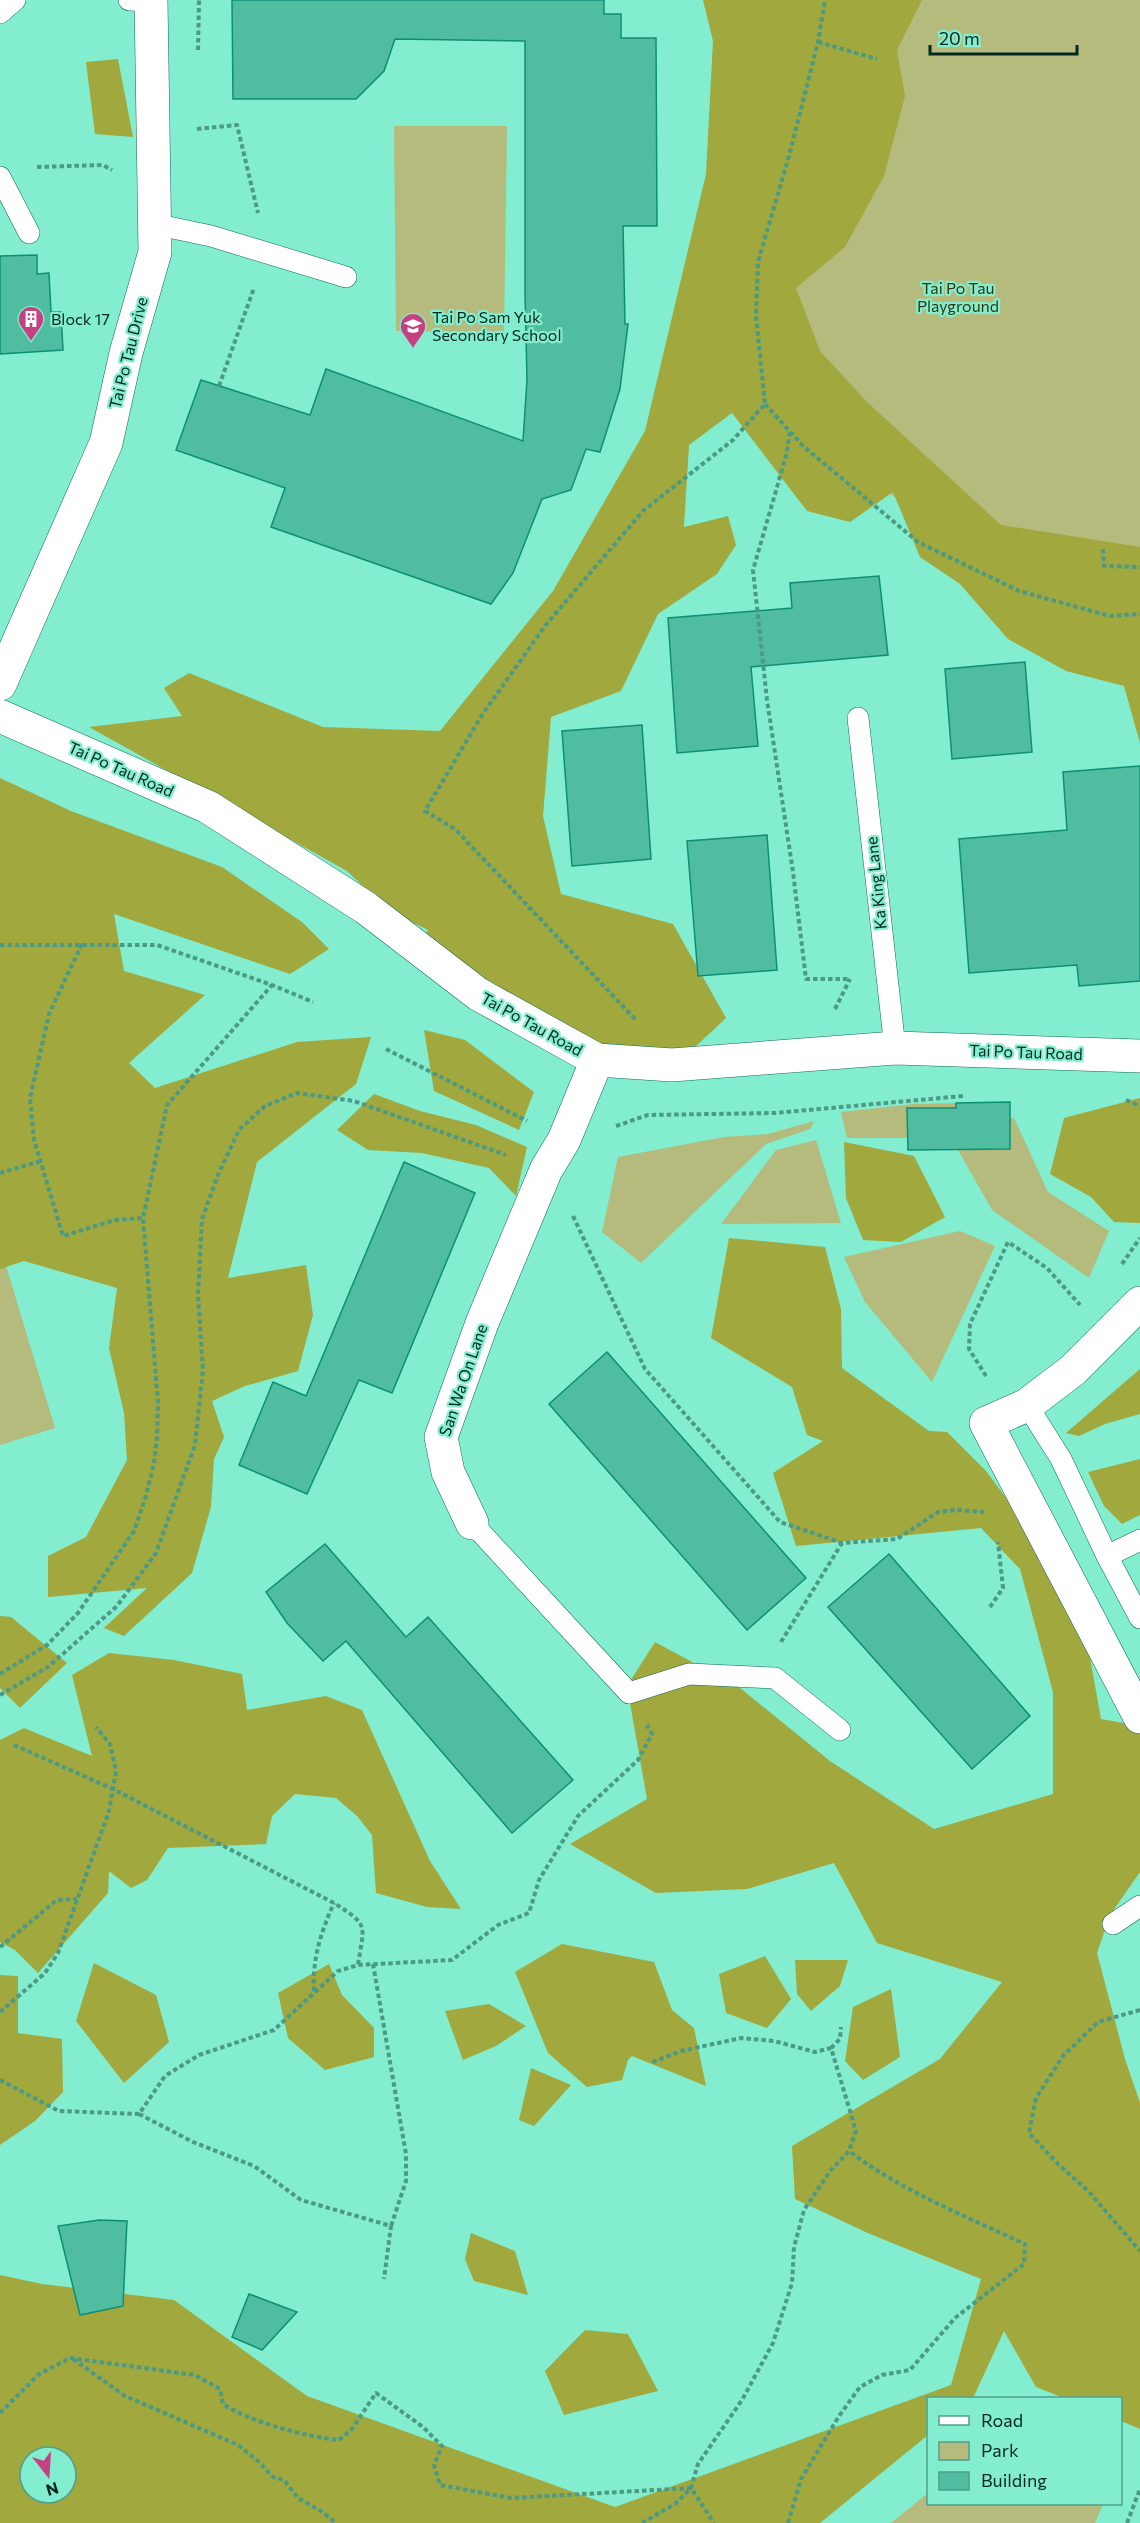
<svg xmlns="http://www.w3.org/2000/svg" width="1140" height="2523" font-family="Commissioner,sans-serif">
  <rect width="100%" height="100%" fill="#82edcf"/>
  <g fill="#b4bb7d">
    <polygon points="849,0 1140,0 1140,589 912,509 868,479 778,264"/>
    <polygon points="394,126 507,126 504,333 396,331"/>
    <polygon points="1010,1102 1010,1118 1014,1118 1048,1192 1109,1231 1089,1278 992,1210 958,1150 907,1150 907,1138 847,1138 841,1112 914,1104"/>
    <polygon points="814,1121 810,1129 766,1144 641,1263 602,1232 618,1157 724,1137 768,1134"/>
    <polygon points="816,1140 841,1223 721,1224 776,1150"/>
    <polygon points="960,1231 995,1246 932,1382 865,1302 844,1257"/>
    <polygon points="4,1259 55,1428 0,1445 0,1260"/>
    <polygon points="928,2493 928,2504 1103,2504 1095,2523 891,2523"/>
  </g>
  <g fill="#a0a83e" fill-rule="evenodd">
    <polygon points="703,0 922,0 897,50 905,96 884,176 845,247 796,288 820,351 866,401 1001,525 1140,547 1140,743 1124,686 1066,671 1008,639 960,584 920,557 893,492 850,522 807,511 732,413 689,445 684,527 728,516 736,545 717,574 658,614 621,691 551,717 543,816 561,894 673,924 726,1018 662,1078 549,1053 532,1012 423,939 428,930 389,911 347,871 89,727 182,716 164,688 189,673 323,727 440,731 553,591 645,431 706,174 713,41"/>
    <polygon points="118,59 133,137 95,134 86,62"/>
    <polygon points="0,778 71,811 222,867 302,922 329,949 290,974 114,914 124,971 205,995 129,1063 155,1088 297,1042 371,1037 356,1084 257,1162 228,1278 306,1265 313,1315 298,1371 245,1386 212,1401 224,1437 214,1459 211,1507 192,1573 124,1636 104,1628 147,1588 48,1597 48,1556 86,1537 127,1460 124,1413 109,1348 117,1288 24,1261 0,1269"/>
    <polygon points="424,1030 465,1040 534,1092 519,1130 434,1091"/>
    <polygon points="374,1094 420,1111 476,1125 527,1147 516,1196 489,1168 422,1153 368,1150 337,1130"/>
    <polygon points="1140,1098 1140,1223 1114,1222 1091,1197 1050,1174 1064,1118"/>
    <polygon points="844,1142 914,1156 945,1217 901,1242 863,1240 846,1198"/>
    <path d="M729,1238L825,1247L841,1309L842,1368L929,1431L947,1432L986,1471L1079,1596L1101,1719L1140,1726V1872L1110,1915L1097,1953L1125,2059L1140,2103V2429L1121,2421L1120,2398H1064L1036,2387L1004,2331L973,2398H928V2435L820,2523H0V2275L42,2284L174,2300L307,2396L615,2507L951,2385L981,2279L870,2234L795,2199L792,2146L940,2059L1002,1982L877,1943L834,1863L747,1889L656,1893L570,1844L647,1799L627,1686L655,1642L740,1688L830,1761L934,1829L1053,1794V1692L1020,1569L981,1528L796,1546L773,1473L823,1441L807,1435L792,1387L711,1338ZM30,2457H66V2493H30Z"/>
    <polygon points="1140,1369 1140,1414 1105,1424 1079,1436 1066,1433"/>
    <polygon points="1140,1459 1140,1515 1122,1524 1104,1506 1088,1472"/>
    <polygon points="0,1616 11,1617 67,1663 20,1708 0,1688"/>
    <polygon points="109,1653 174,1660 242,1674 247,1710 326,1696 362,1710 430,1861 461,1909 427,1907 376,1893 372,1835 357,1816 336,1798 295,1794 272,1816 266,1844 168,1848 147,1880 131,1888 109,1871 108,1893 38,1973 15,1950 0,1942 0,1740 24,1728 92,1756 72,1675"/>
    <polygon points="562,1944 654,1962 672,2010 694,2028 706,2086 632,2056 628,2060 622,2080 587,2087 548,2053 515,1972"/>
    <polygon points="765,1956 791,1999 767,2028 726,2013 719,1974"/>
    <polygon points="795,1960 848,1960 840,1986 811,2011 797,1994"/>
    <polygon points="94,1963 156,1995 169,2042 124,2083 76,2021"/>
    <polygon points="329,1964 342,1995 374,2028 374,2057 325,2070 288,2038 278,1993"/>
    <polygon points="0,1975 18,1976 18,2033 62,2039 63,2092 35,2121 0,2145"/>
    <polygon points="891,1989 900,2057 863,2080 845,2061 853,2007"/>
    <polygon points="489,2004 526,2026 496,2046 463,2060 445,2011"/>
    <polygon points="531,2068 571,2085 534,2126 519,2120"/>
    <polygon points="471,2233 515,2251 528,2295 474,2281 465,2259"/>
    <polygon points="585,2330 628,2334 658,2391 564,2415 545,2371"/>
  </g>
  <g fill="#50bda1" stroke="#0d8f75" stroke-width="1.5">
    <polygon points="232,0 604,0 604,14 621,14 621,38 656,38 657,226 623,226 625,324 628,324 620,389 600,452 586,449 571,490 542,499 513,573 491,604 271,527 285,488 176,450 201,380 310,415 326,369 523,441 527,380 525,294 525,41 395,39 384,71 356,99 233,99"/>
    <polygon points="37,255 37,274 49,273 51,312 61,312 63,350 0,354 0,256"/>
    <polygon points="879,576 888,655 751,667 758,746 677,753 668,618 792,608 790,583"/>
    <polygon points="1025,662 1032,752 952,759 945,669"/>
    <polygon points="642,725 651,859 572,866 562,731"/>
    <polygon points="1140,766 1140,981 1079,986 1077,965 969,973 959,839 1067,830 1063,772"/>
    <polygon points="767,835 777,970 698,976 687,841"/>
    <polygon points="1010,1102 1010,1149 908,1150 907,1108 956,1108 956,1103"/>
    <polygon points="404,1162 475,1193 392,1393 359,1380 307,1494 239,1465 273,1382 306,1396"/>
    <polygon points="607,1352 806,1578 747,1630 549,1404"/>
    <polygon points="325,1544 406,1637 428,1617 573,1780 512,1833 346,1641 323,1661 287,1623 266,1592"/>
    <polygon points="889,1554 1030,1716 972,1769 828,1607"/>
    <polygon points="99,2220 127,2221 123,2306 80,2315 58,2226"/>
    <polygon points="249,2294 297,2312 262,2350 232,2337"/>
  </g>
  <g fill="none" stroke-linecap="round" stroke-linejoin="round">
    <g stroke="#0f6c58" stroke-width="22">
      <g id="service">
        <polyline points="129,0 151,1"/>
        <polyline points="0,13 15,0"/>
        <polyline points="0,177 29,233"/>
        <polyline points="154,224 211,236 346,277"/>
        <polyline points="858,718 895,1048"/>
        <polyline points="1027,1405 1061,1459 1107,1556 1140,1618"/>
        <polyline points="472,1523 629,1693 689,1674 775,1678 840,1730"/>
        <polyline points="1107,1556 1140,1540"/>
        <polyline points="1113,1924 1140,1906"/>
      </g>
    </g>
    <g stroke="#0f6c58" stroke-width="34">
      <g id="minor">
        <polyline points="0,684 106,443 126,353 155,252 151,0"/>
        <polyline points="0,716 208,807 366,908 478,994 597,1060 672,1065 895,1048 1140,1056"/>
        <polyline points="1140,1303 1073,1370 1027,1405 986,1423 1140,1717"/>
        <polyline points="472,1523 448,1472 441,1437 482,1323 546,1170 564,1140 597,1060"/>
      </g>
    </g>
    <g stroke="#4c9984" stroke-width="4" stroke-dasharray="4.5 3" stroke-linecap="butt">
      <polyline points="818,42 877,59"/>
      <polyline points="198,50 199,0"/>
      <polyline points="197,129 237,125 258,213"/>
      <polyline points="37,167 103,165 112,170"/>
      <polyline points="219,386 254,288"/>
      <polyline points="765,404 803,446 918,542 1019,591 1110,616 1140,614"/>
      <polyline points="790,432 786,456 753,570 767,700 793,872 806,979 849,979"/>
      <polyline points="1103,549 1104,566 1140,567"/>
      <polyline points="82,944 49,1014 30,1098 34,1140 63,1236 115,1220 143,1218"/>
      <polyline points="0,945 157,945 272,985 313,1002"/>
      <polyline points="835,1009 850,979"/>
      <polyline points="635,1019 455,829 425,811 482,715 545,626 643,511 733,440 765,404 756,316 758,262 789,156 818,42 825,0"/>
      <polyline points="386,1049 527,1121"/>
      <polyline points="1126,1100 1140,1106"/>
      <polyline points="616,1126 648,1115 775,1113 963,1096"/>
      <polyline points="0,1173 41,1161"/>
      <polyline points="573,1216 645,1369 780,1522 842,1543 897,1539 938,1512 958,1510 984,1512"/>
      <polyline points="1122,1264 1140,1238"/>
      <polyline points="986,1376 969,1349 970,1324 1008,1242 1047,1268 1080,1305"/>
      <polyline points="990,1607 1003,1588 998,1542"/>
      <polyline points="781,1642 842,1543"/>
      <polyline points="0,1674 47,1645 78,1613 134,1531 146,1496 154,1463 157,1438 158,1402 143,1218 167,1105 272,985"/>
      <polyline points="0,1695 48,1667 117,1606 156,1553 195,1445 203,1370 198,1295 202,1219 218,1175 239,1130 265,1106 297,1093 354,1101 506,1155"/>
      <path d="M14,1745L113,1789L334,1903C370,1926 364,1924 358,1965"/>
      <polyline points="0,1947 57,1900 77,1899"/>
      <polyline points="373,1964 406,2154 406,2181 391,2226"/>
      <path d="M314,1991C312,1959 321,1932 334,1903"/>
      <polyline points="1140,2010 1098,2022 1063,2056 1036,2098 1029,2133 1057,2163 1089,2192 1140,2251"/>
      <polyline points="0,2012 45,1973 58,1953 109,1811 113,1789 116,1771 110,1744 96,1727"/>
      <polyline points="831,2048 840,2039 841,2027"/>
      <polyline points="0,2080 59,2111 139,2114 165,2076 199,2055 274,2030 338,1971 358,1965 452,1960 498,1925 529,1913 539,1880 578,1816 638,1760 652,1734 647,1725"/>
      <polyline points="139,2114 193,2142 254,2166 301,2200 391,2226 384,2279"/>
      <polyline points="73,2359 125,2396 238,2445 259,2462 273,2477 284,2480 298,2498 321,2511 336,2523"/>
      <path d="M0,2413L39,2374L70,2358L195,2375L220,2389L223,2404C250,2422 307,2437 339,2440L352,2429L376,2393L423,2427L442,2446L434,2465L440,2485L511,2498L691,2488L714,2523"/>
      <polyline points="642,2523 675,2504 691,2488 698,2464 742,2400 773,2343 792,2283 794,2247 804,2210 830,2171 849,2151 856,2131 831,2048 815,2052 774,2041 741,2038 681,2051 650,2063"/>
      <path d="M788,2523L801,2479L839,2416L860,2387L882,2375L910,2370L955,2318L1024,2264L1025,2244C965,2216 902,2191 849,2151"/>
      <polyline points="1127,2523 1140,2489"/>
    </g>
    <use href="#service" stroke="#fff" stroke-width="21"/>
    <use href="#minor" stroke="#fff" stroke-width="33"/>
  </g>
  <defs>
    <g id="building-pin" transform="scale(1.35)"><path d="M0 17L-7.5 6A9.5 9.5 0 1 1 7.5 6Z" fill="#c64183" stroke="#82edcf"/><path d="M-4-6H4V6H1V3H-1V6H-4ZM-2.5-4.3h1.7v1.8h-1.7ZM.8-4.3h1.7v1.8H.8ZM-2.5-1h1.7V.8h-1.7ZM.8-1h1.7V.8H.8Z" fill="#fff"/></g>
    <g id="school-pin" transform="scale(1.35)"><path d="M0 17L-7.5 6A9.5 9.5 0 1 1 7.5 6Z" fill="#c64183" stroke="#82edcf"/><path d="M0-5L7-2L0 1L-7-2ZM-4 1L0 2.5L4 1V4Q0 6-4 4Z" fill="#fff"/></g>
  </defs>
  <g fill-rule="evenodd">
    <use href="#building-pin" x="31" y="319"/>
    <use href="#school-pin" x="413" y="326"/>
  </g>
  <g text-anchor="middle" stroke-width="4.5" stroke-linejoin="round" paint-order="stroke">
    <g font-size="16" fill="#33360a" stroke="#82edcf">
      <text x="958" y="294">Tai Po Tau<tspan x="958" dy="18">Playground</tspan></text>
    </g>
    <g font-size="16" fill="#04281f" stroke="#82edcf" text-anchor="start">
      <text x="432" y="323">Tai Po Sam Yuk<tspan x="432" dy="18">Secondary School</tspan></text>
      <text x="51" y="325">Block 17</text>
    </g>
    <g font-size="16" fill="#04281f" stroke="#82edcf">
      <text transform="translate(128 353) rotate(-76)" y="6">Tai Po Tau Drive</text>
      <text transform="translate(121 769) rotate(24)" y="6">Tai Po Tau Road</text>
      <text transform="translate(876 883) rotate(-96)" y="6">Ka King Lane</text>
      <text transform="translate(532 1024) rotate(29)" y="6">Tai Po Tau Road</text>
      <text transform="translate(1026 1052) rotate(2)" y="6">Tai Po Tau Road</text>
      <text transform="translate(463 1380) rotate(-71)" y="6">San Wa On Lane</text>
    </g>
  </g>
  <rect x="927" y="2397" width="195" height="108" fill="#82edcf" stroke="#509e89" stroke-width="1.5"/>
  <rect x="939" y="2416" width="30" height="9" fill="#ffffff" stroke="#509e89" stroke-width="1.5"/>
  <text x="981" y="2427" font-size="18" fill="#04281f">Road</text>
  <rect x="939" y="2442" width="30" height="18" fill="#b4bb7d" stroke="#509e89" stroke-width="1.5"/>
  <text x="981" y="2457" font-size="18" fill="#04281f">Park</text>
  <rect x="939" y="2472" width="30" height="18" fill="#50bda1" stroke="#509e89" stroke-width="1.5"/>
  <text x="981" y="2487" font-size="18" fill="#04281f">Building</text>
  <g transform="translate(48 2475) rotate(163)"><circle r="28" fill="#82edcf" stroke="#509e89" stroke-width="1.5"/>
  <path d="M0-4.5L10 22L0 15L-10 22Z" fill="#c64183"/>
  <text y="-9" font-size="16" font-weight="bold" text-anchor="middle" fill="#04281f">N</text>
  </g>
  <path d="M930 45v9h147v-9" fill="none" stroke="#04281f" stroke-width="3"/>
  <text x="939" y="45" font-size="18" fill="#04281f" stroke="#82edcf" stroke-width="4.5" paint-order="stroke">20 m</text>
</svg>
